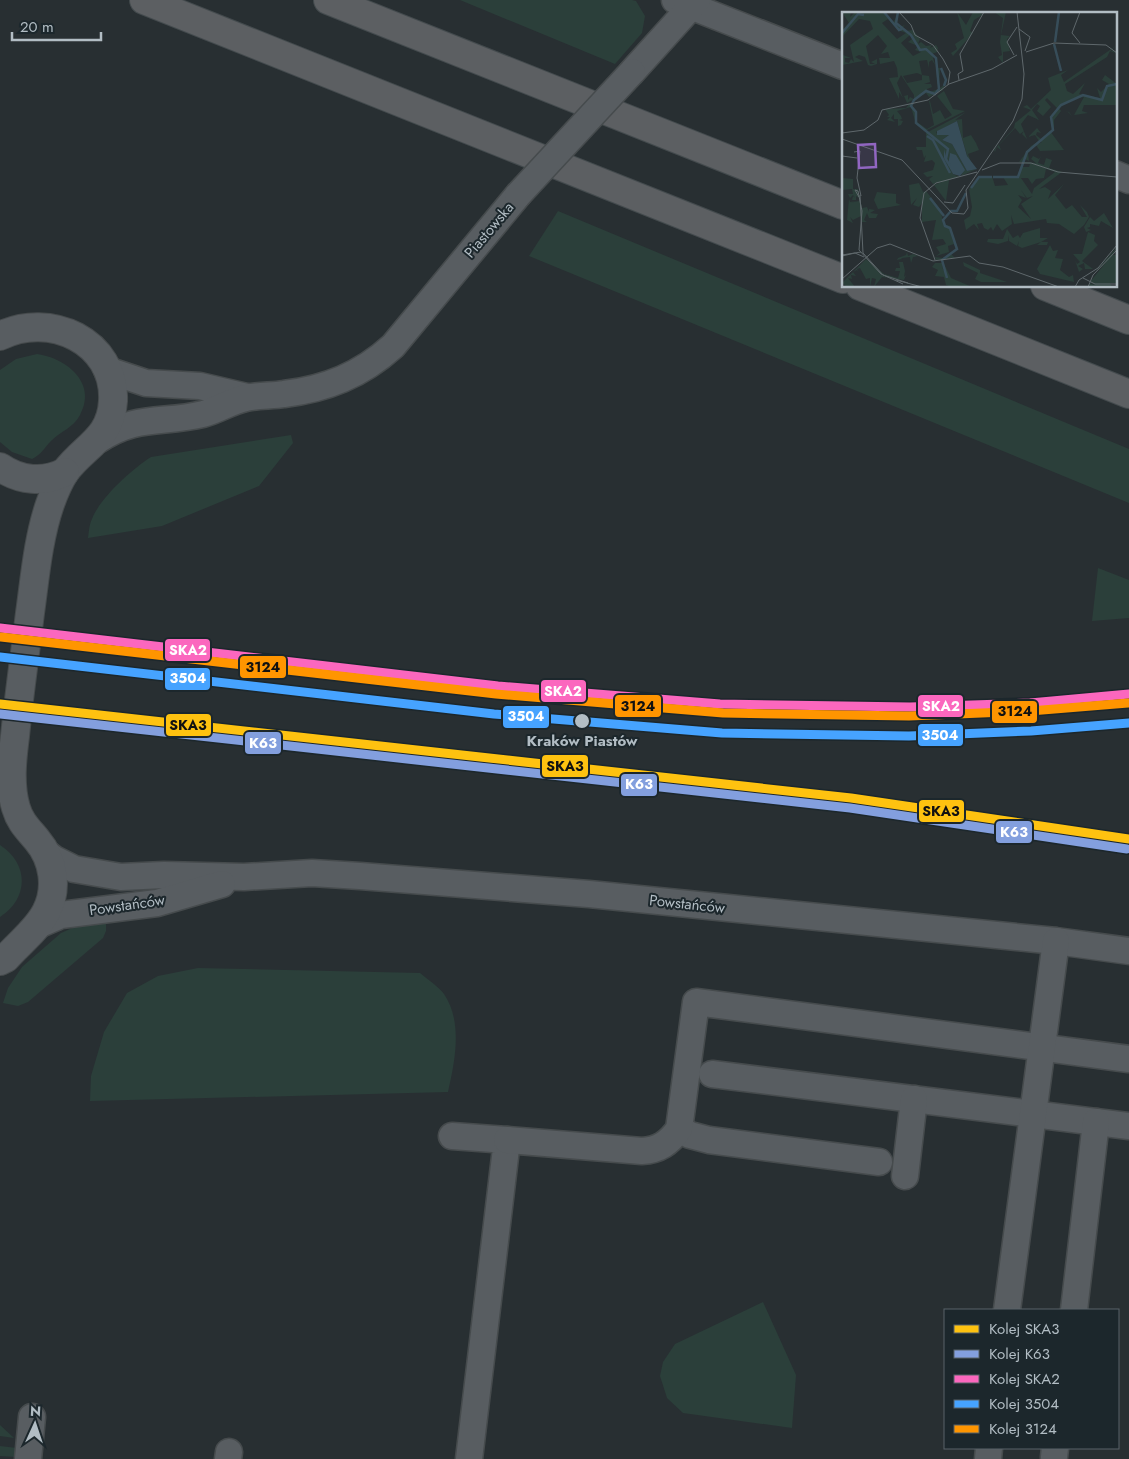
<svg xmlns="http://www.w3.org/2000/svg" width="1129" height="1459" font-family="Jost,sans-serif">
  <rect width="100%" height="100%" fill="#282f32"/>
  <g fill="#2b3f3a">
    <polygon points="460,0 632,0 636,1 645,16 642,33 615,64"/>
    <polygon points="558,211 1129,449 1129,503 529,256"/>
    <path d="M37,354C66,358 98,383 80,415C73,428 61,431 51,441C45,447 41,455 32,459L12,452L0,442V370L16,359Z"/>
    <path d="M291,435L293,443L259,486L162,526L88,538C89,532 89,525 92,519C100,498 132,469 151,457Z"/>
    <polygon points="1098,568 1129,580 1129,618 1092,621"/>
    <path d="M0,845C29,864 29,898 0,917Z"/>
    <polygon points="106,920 106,931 103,938 28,1002 18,1006 3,1003 8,988 22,967 61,933 79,925"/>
    <path d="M198,968L420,973C427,979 438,986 444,994C463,1022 455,1061 448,1092L90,1101L91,1076L104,1032L127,993L158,976Z"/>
    <polygon points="763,1302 796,1375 792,1428 683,1413 667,1398 660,1376 663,1362 675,1344"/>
    <polygon points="0,1425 14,1438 0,1436"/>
    <polygon points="0,1446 17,1448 17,1457 0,1456"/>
  </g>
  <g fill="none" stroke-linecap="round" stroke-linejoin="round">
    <g stroke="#464b4d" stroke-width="29">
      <g id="minor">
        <polyline points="675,0 843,66"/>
        <polyline points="632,72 697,0"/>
        <polyline points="1115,174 1129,180"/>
        <polyline points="107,370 146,383 200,386 247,397"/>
        <path d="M98,440C137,414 163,424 203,414C218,410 231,401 246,398C258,395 272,396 284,394C326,389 361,375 393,346L518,195"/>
        <polyline points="45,852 54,859 74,869 121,877 164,875 244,877 312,873 360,876 589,894 1056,941 1129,951"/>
        <polyline points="38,925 61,915 157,903 222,884"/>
        <polyline points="712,1074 1129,1126"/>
        <polyline points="679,1129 690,1135 709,1140 879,1162"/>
        <polyline points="452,1136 507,1140 469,1459"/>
        <path d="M507,1140L642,1151C659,1150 669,1143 679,1129L696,1002L1129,1059"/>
        <polyline points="905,1176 914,1099"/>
        <polyline points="1007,1310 1056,941"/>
        <polyline points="1074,1310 1096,1122"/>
        <polyline points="1054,1457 1055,1448"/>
        <polyline points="28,1459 32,1417"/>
        <polyline points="228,1459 229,1452"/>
        <polyline points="988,1459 989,1448"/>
      </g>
    </g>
    <g stroke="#464b4d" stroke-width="30">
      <g id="tertiary">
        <path d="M0,336C49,311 116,341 113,401C111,439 84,446 65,472C59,481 54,493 50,504C38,539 35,577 30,613C25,654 19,695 15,736C12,759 9,785 16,808C20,822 28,829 37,840C54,860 58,889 46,912C37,930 19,943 6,958L0,961"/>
        <path d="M0,467C20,481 44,483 65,472"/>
      </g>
    </g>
    <g stroke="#444b4e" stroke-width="30">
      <g id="motorway">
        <polyline points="144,0 843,279"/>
        <polyline points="328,0 843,205"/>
        <polyline points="860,286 1129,394"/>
        <polyline points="1045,286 1129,320"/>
      </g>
    </g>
    <use href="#minor" stroke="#585d61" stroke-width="26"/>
    <use href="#tertiary" stroke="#585d61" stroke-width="28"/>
    <use href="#motorway" stroke="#5c5f62" stroke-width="28"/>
    <g stroke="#464b4d" stroke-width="29" stroke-linecap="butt">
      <polyline id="minor-bridge" points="518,195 632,72"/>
    </g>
    <use href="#minor-bridge" stroke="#585d61" stroke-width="26"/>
    <g stroke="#1c272c" stroke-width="12">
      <polyline id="rail-1" points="0,704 851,798 1129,839"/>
    </g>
    <g stroke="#1c272c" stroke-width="12">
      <polyline id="rail-2" points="0,714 850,808 1127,849"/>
    </g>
    <g stroke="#1c272c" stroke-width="12">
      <polyline id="rail-3" points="0,628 498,686 720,704 910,707 1030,703 1129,694"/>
    </g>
    <g stroke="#1c272c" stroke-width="12">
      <polyline id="rail-4" points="0,657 494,714 722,733 909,736 1031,731 1129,723"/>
    </g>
    <g stroke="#1c272c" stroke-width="12">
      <polyline id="rail-5" points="1,637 496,694 723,713 909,716 1030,711 1128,703"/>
    </g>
    <use href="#rail-1" stroke="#fec210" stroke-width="9"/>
    <use href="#rail-2" stroke="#839fde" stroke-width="9"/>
    <use href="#rail-3" stroke="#fb67be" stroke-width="9"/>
    <use href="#rail-4" stroke="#46a3ff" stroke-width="9"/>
    <use href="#rail-5" stroke="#ff9500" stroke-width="9"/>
  </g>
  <circle fill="#b2bdc4" stroke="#1c272c" stroke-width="2" cx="582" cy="721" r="8"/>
  <g text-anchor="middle" stroke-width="4" stroke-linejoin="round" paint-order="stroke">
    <g font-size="15" fill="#b2bdc4" stroke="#1c272c">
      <text transform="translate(489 230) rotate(-50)" y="5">Piastowska</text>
      <text transform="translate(687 904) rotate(6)" y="5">Powstańców</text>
      <text transform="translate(127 905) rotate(-8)" y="5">Powstańców</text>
    </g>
    <g font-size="15" font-weight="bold" fill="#b2bdc4" stroke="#1c272c">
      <text x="582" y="746">Kraków Piastów</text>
    </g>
  </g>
  <g transform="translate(842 12)">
    <rect width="275" height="275" fill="#282f32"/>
    <path d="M0,0H9L8,5L13,0H42L51,11L57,0L54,10L58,15L63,13L60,16L63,19L71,18L78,27L76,32L79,30L84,34L90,33L88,36L94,33L96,36L95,40L90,42L93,53L90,48L87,50V56L85,48L77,49L80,63L87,64L88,70L82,72H89L90,75L85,77L86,81L96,77L94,56H98L97,71L98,76L103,72L101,78L87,85L84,81L65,91L62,84L66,83V88L68,85L72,87V83L59,63L55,71L61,86L57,80V87L47,66L56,65L55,56L52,49L38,52L37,46H48L46,40L39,42L45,34L36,23L24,34L28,52H33L29,50L35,47V52L29,54L26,53L23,45L17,43L13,45L21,49L0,53L1,43L9,46H3V50L7,51L9,47L12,50L8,33L31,17L28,9L17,7L0,25V18L7,11ZM46,7L56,18L64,21L55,27L40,11ZM68,23L70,27L66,30L76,34L73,38L79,40L71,44L59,31ZM75,61L80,63V68L65,71L61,64ZM115,0L124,13L131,0L142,2L132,8L128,19L131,21L111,44L109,41L115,37L113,32L122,26ZM152,0H164L159,23L168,24L165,27L168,39L161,40V51L156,45L160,43L158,30L161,6ZM275,33L269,38V39H272L273,41L268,39L265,45L223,72L225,79L231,82L243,71L237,82L258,86L255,76L259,80L267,72L260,68L263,63L275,72V93H242L240,99L246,101L232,103L242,85L230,87L217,96L219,99H224L227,100L230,104L225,99H219L212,108V117L208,107L215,96L205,86L203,88L209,95L201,104L195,99L198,94L195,92L190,98L197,108L186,103L179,112L185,127L180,122L182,119L178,122L173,116L157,133L159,138L155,135L153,140L152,138L172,116L173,111L189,98L181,95L185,93L189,97L209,78L206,66L226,58L219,63L222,70ZM102,79L111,97L123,99L83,119L74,112L69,95L55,99L59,104L60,107L57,108L61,109L59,113L56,114V107H52V102L49,106L53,110L45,108L48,105H45L47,103L43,97L64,96L68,91L74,99L75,110L85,117L92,113L87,89H85H88L91,102L98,98L103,107L110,103L95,84ZM124,100L113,108L120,107L121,126L129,123L134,131L137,138L126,142L130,153H134H129L127,150L115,109L94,120L96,123H107L100,128L110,132L125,159L135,157L119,164L122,158L108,142L106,151L111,162L117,165L107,168L104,189L92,173L100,170L91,172L87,167L91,164L85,165L81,161L91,158L93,151L90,148L82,150L84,143L82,146L80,138H75L74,135H84V121ZM195,116L199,121L195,120L194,123L199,127L208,119L222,138L198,139L194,133L200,130H196L186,141L187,149L183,147V150L194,151L189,147L191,144L197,147L199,144L196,151L202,153L204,146L210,148L207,156L220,160L197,177L203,175L209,179L206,187L222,172L213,183L224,197L230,193L240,205H245L238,193L245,200L247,205L242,213L232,222L217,212L205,211L204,207L172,212L169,203L170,212L160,219L155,212L151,219L149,215L146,218L142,216L140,211L135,212L137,218L132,212L124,218L122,208L128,204L130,195L127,177L139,165L150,164L153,174L166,173L161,165L151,164L174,166L180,155H187L188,152L177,150L189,134L197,129L193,123L186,125ZM204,157L213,160L192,176L190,182L179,166H186L190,172L194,167L202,166ZM179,178L185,186L191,184L179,192L189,207L176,195L180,188L176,183L184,186ZM0,166L11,167V177H16L20,196L25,195L27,200V197L33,198L28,201L36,202L34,206H27L25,201L22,208L25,210H20L19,204L11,208L8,205L11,211L5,208L7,187L8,190L15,189L7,191L17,189V186L14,184V188H10L11,184L13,186L11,183L8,186L6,182H11L10,177L0,178ZM77,171L81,180L84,179L99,198L101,212L108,214L116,237L109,242L113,246L94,248L93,245L101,246L114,238L112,232L106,234L107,240L94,244L98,241L94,235L104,232L101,227L90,228L94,208L80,210V191L77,195L71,193L75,186L69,193L67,173ZM35,180L54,182V191L59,193L36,197L32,188ZM262,201L271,216L259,209L257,214L248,212V215L245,216L249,218L244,220L242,215L248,205L252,209ZM198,216V226H206L199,230H206L205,233H195L199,230L180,236L176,234L177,229L175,234L167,229V223L166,229L156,232L145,230L146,227H161L165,217L171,226L176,223L178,226L181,221ZM246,220L253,223L252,229L256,233L240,249L251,257H243L242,251L236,254L241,257L237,260L233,248L235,252L238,250L231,242H240ZM208,233L211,239L216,238L213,246L221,247L218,258L227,265L231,263L232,270L198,262L195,257ZM275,235L271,243H275V271H268L270,275L247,274L248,271L254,274L248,270L265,249L253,260ZM65,240L66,244L71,242L76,244L71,245L72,251L71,245L69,251L68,245L60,246L63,259L62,265L64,263L62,268L40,265L32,275L34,267L30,266L28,275V266L24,267L18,256L15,257L17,261L15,258L11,260L14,264L9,263L10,267L6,266L13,275H5L0,271L24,247L42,262L56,266L58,259H53L54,256H58L57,250H61L60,246L59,247L55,248L56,246L64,243ZM101,250L109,266L130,275H109L104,273L102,265L93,264L96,258L90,255L93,251H100L101,257L105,264ZM121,250L138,258V261L165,270H139L133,267L136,261L122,254Z" fill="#2b3f3a" fill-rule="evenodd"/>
    <path d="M115,109L125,144L135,157L125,159L110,132L100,128L107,123H95V119ZM102,137L106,153L108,141L114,143L123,158L118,164L111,162L102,146Z" fill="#374d59"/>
    <path fill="none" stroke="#374d59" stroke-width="2.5" d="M42,0L57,18L60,17M56,0L54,11L69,23L78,38L84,37L94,46L97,77L93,82L84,79L72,88L69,94L74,100V111L106,137L104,147L108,154M0,21L16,2L22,3M213,30L217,0M212,32L219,59M99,56L104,68L102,74M85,124L91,128L108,161M151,165H176L185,140L211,118L209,105L219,93L241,83L260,88L265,74L275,72M129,176L137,165H150M88,186L102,204M105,266L100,248L115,237L108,216L103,214L101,208L109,199H115L124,181"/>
    <path fill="none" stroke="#5f686c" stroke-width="1" d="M57,0L69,13L73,23L91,33L101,47L108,60L106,73M238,0L230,21L238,31M177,17L188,25L183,39M184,40L212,31L264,33L275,41M172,43L165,30L175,15M117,68L116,62L121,59L118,42L142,0M0,121L22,118L36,108L40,98L86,88L107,72L150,57L175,43M0,127L60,148L110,201L122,202L126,196L124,178L171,109L180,87L182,62L175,0M12,140L18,139L15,166L19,184M0,144L15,146M140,158L158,151H189L216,160L275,165M18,183L21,241L41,263L66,271M17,185L13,178L16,179L20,199L17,238L39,262L61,272M102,190L111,191L123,173M0,243L19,240M0,244L13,241L22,245M93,248L78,206L82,181L94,171L135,160M241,266L253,272H275M0,267L35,236L48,232L91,249L128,244L137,251L161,255L217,275M54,268L80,275M233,275L237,268L256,256L275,233M246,275L251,263L275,238"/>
    <path fill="#9166c1" fill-opacity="0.15" stroke="#9166c1" stroke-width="2.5" d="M33,132L34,155L17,156L16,133Z"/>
    <rect width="275" height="275" fill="none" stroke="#b2bdc4" stroke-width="2.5"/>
  </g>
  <g stroke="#1c272c" stroke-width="2">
    <rect x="164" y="638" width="47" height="24" rx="5" fill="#fb67be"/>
    <rect x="239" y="655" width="48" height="24" rx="5" fill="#ff9500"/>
    <rect x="164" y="667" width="47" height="24" rx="5" fill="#46a3ff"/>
    <rect x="540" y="679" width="47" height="24" rx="5" fill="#fb67be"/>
    <rect x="614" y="694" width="48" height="24" rx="5" fill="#ff9500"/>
    <rect x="917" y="694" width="47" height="24" rx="5" fill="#fb67be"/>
    <rect x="991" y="700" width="47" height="24" rx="5" fill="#ff9500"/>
    <rect x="502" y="705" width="48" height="24" rx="5" fill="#46a3ff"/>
    <rect x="165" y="713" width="47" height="24" rx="5" fill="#fec210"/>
    <rect x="917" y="723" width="47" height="24" rx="5" fill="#46a3ff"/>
    <rect x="244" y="731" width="38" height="24" rx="5" fill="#839fde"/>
    <rect x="541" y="754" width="48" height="24" rx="5" fill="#fec210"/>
    <rect x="620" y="773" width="38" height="24" rx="5" fill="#839fde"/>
    <rect x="918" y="799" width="47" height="24" rx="5" fill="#fec210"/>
    <rect x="995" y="820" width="38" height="24" rx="5" fill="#839fde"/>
  </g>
  <g font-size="14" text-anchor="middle" font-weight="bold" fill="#fff">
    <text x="188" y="655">SKA2</text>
    <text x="188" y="683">3504</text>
    <text x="563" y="696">SKA2</text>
    <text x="941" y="711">SKA2</text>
    <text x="526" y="721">3504</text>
    <text x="940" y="740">3504</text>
    <text x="263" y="748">K63</text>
    <text x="639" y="789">K63</text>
    <text x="1014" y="837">K63</text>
  </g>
  <g font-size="14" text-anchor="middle" font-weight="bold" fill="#111">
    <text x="263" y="672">3124</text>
    <text x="638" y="711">3124</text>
    <text x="1015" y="716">3124</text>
    <text x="188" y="730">SKA3</text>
    <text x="565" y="771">SKA3</text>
    <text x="941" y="816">SKA3</text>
  </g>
  <rect x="944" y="1309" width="175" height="140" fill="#1c272c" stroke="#586369"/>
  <rect x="954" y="1325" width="25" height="8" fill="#fec210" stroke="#586369"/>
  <text x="989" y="1334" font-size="15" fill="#b2bdc4">Kolej SKA3</text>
  <rect x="954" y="1350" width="25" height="8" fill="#839fde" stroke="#586369"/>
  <text x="989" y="1359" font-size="15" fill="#b2bdc4">Kolej K63</text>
  <rect x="954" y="1375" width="25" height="8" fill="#fb67be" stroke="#586369"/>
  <text x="989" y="1384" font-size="15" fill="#b2bdc4">Kolej SKA2</text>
  <rect x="954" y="1400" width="25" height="8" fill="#46a3ff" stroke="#586369"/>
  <text x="989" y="1409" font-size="15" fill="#b2bdc4">Kolej 3504</text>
  <rect x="954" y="1425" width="25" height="8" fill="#ff9500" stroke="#586369"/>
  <text x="989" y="1434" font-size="15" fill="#b2bdc4">Kolej 3124</text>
  <g transform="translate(35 1424) rotate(3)" stroke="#1c272c" stroke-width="4" paint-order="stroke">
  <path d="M0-4L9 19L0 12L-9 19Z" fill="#b2bdc4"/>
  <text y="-8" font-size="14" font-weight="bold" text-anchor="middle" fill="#b2bdc4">N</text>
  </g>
  <path d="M12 32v8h89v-8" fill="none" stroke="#b2bdc4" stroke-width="2.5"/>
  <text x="20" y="32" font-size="15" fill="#b2bdc4" stroke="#1c272c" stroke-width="4" paint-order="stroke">20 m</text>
</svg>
